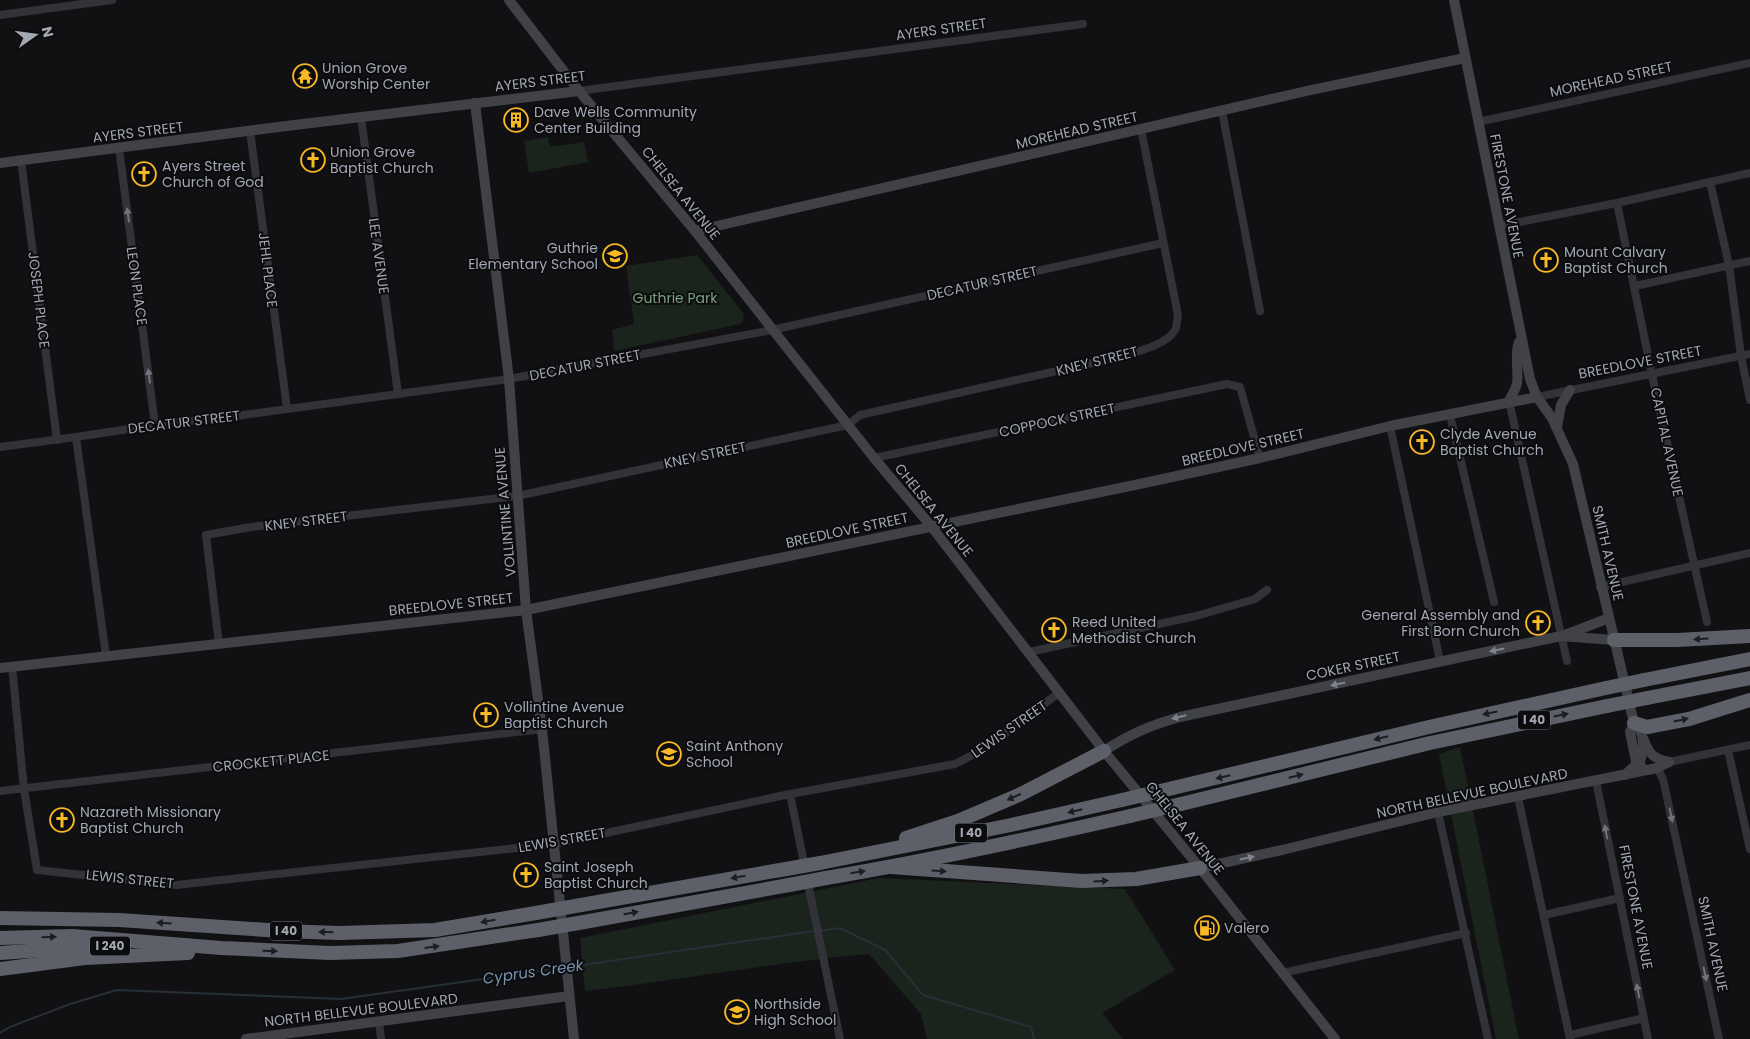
<svg xmlns="http://www.w3.org/2000/svg" width="1750" height="1039" font-family="Poppins,sans-serif">
  <rect width="100%" height="100%" fill="#111113"/>
  <g fill="#1b231d">
    <polygon points="548,137 550,147 584,142 588,162 529,173 524,141"/>
    <polygon points="697,255 744,314 743,321 740,324 614,351 612,330 634,324 626,266"/>
    <polygon points="1460,747 1519,1039 1496,1039 1439,754"/>
    <path d="M879,878L1125,889L1175,970L1102,1013L1123,1039H927L921,1014L869,954C774,962 680,981 585,991L580,938Z"/>
  </g>
  <g fill="none" stroke-linecap="round" stroke-linejoin="round">
    <g stroke="#272f37" stroke-width="2">
      <polyline points="819,931 840,928 885,950 923,995 1031,1027 1034,1039"/>
      <polyline points="569,967 814,931"/>
      <polyline points="0,1033 10,1027 70,1004 117,990 341,999 562,968"/>
    </g>
    <g stroke="#323338" stroke-width="8">
      <polyline points="0,15 112,0"/>
      <polyline points="579,91 1083,24"/>
      <polyline points="1222,111 1260,311"/>
      <polyline points="361,117 398,394"/>
      <polyline points="1478,122 1750,63"/>
      <polyline points="250,131 287,408"/>
      <polyline points="119,148 155,425"/>
      <polyline points="21,160 57,440"/>
      <polyline points="1710,182 1729,265 1741,356 1750,400"/>
      <polyline points="1617,203 1652,375 1707,622"/>
      <polyline points="1499,226 1617,203 1750,173"/>
      <polyline points="1635,286 1750,261"/>
      <polyline points="1537,397 1750,354"/>
      <polyline points="1509,401 1567,661"/>
      <polyline points="1450,415 1494,602"/>
      <polyline points="1390,426 1440,661"/>
      <polyline points="76,437 106,656"/>
      <polyline points="0,447 76,437 155,425 236,416 509,379 772,330 1163,243"/>
      <polyline points="874,458 1227,384 1240,387 1260,458"/>
      <polyline points="1600,587 1750,553"/>
      <path d="M219,644L206,535L251,527L517,496L848,425L860,415L1119,357C1135,352 1166,346 1175,330C1177,327 1177,319 1178,315L1141,129"/>
      <polyline points="1029,652 1196,616 1255,599 1267,590"/>
      <polyline points="12,666 24,789 37,870 176,885 554,844 790,794 955,764 984,749 1060,692"/>
      <polyline points="1728,750 1750,849"/>
      <polyline points="1669,762 1750,745"/>
      <polyline points="1657,768 1663,779 1719,1039"/>
      <polyline points="1596,781 1648,1039"/>
      <polyline points="0,791 542,729"/>
      <polyline points="790,794 805,868"/>
      <polyline points="1518,797 1570,1039"/>
      <polyline points="1438,812 1488,1039"/>
      <polyline points="807,879 840,1039"/>
      <polyline points="1544,915 1620,898"/>
      <polyline points="1282,973 1466,933"/>
      <polyline points="379,1022 381,1039"/>
      <polyline points="1570,1035 1644,1018"/>
    </g>
    <g stroke="#404248" stroke-width="10">
      <polyline points="509,0 579,91 695,231 874,458 931,526 1104,751 1200,868 1335,1039"/>
      <path d="M1454,0L1530,379L1537,397L1552,418L1573,464L1634,723C1645,733 1645,747 1640,761L1625,775"/>
      <polyline points="475,103 509,379 526,610 542,729 574,1039"/>
      <polyline points="0,163 286,126 579,91"/>
      <polyline points="695,231 1311,90 1465,58"/>
      <path d="M1509,401C1512,395 1516,389 1517,383C1519,369 1514,354 1519,342"/>
      <polyline points="1557,427 1561,405 1570,390"/>
      <polyline points="1565,635 1609,618"/>
      <polyline points="0,668 526,610 1135,485 1260,458 1390,426 1537,397"/>
      <polyline points="1634,723 1630,732 1636,761 1641,766"/>
      <path d="M1644,740C1649,755 1655,759 1669,762"/>
      <path d="M1104,751C1130,734 1151,725 1180,717L1561,636L1614,640"/>
      <polyline points="1200,868 1282,850 1438,812 1657,768 1669,762"/>
      <polyline points="246,1039 569,996"/>
    </g>
    <g stroke="#5e6069" stroke-width="14">
      <polyline points="1614,640 1677,640 1750,636"/>
      <polyline points="1644,680 1750,659"/>
      <polyline points="1647,698 1750,678"/>
      <polyline points="1634,723 1647,727 1689,719 1750,700"/>
      <polyline points="1173,788 1429,727 1606,688"/>
      <polyline points="1181,804 1430,743 1607,706"/>
      <polyline points="906,838 958,821 1021,794 1104,751"/>
      <polyline points="820,863 1011,825 1122,800"/>
      <polyline points="891,867 1082,881 1136,879 1200,868"/>
      <path d="M826,878C928,861 1029,839 1130,816"/>
      <polyline points="581,905 786,869"/>
      <polyline points="0,918 119,920 282,931 340,933 435,930 536,913"/>
      <polyline points="584,922 789,885"/>
      <polyline points="0,938 72,936 221,948 330,953 398,951 538,930"/>
      <polyline points="0,953 100,946"/>
      <polyline points="0,969 85,958 188,953"/>
    </g>
    <g stroke="#5e6069" stroke-width="14">
      <polyline points="1606,688 1644,680"/>
      <polyline points="1607,706 1647,698"/>
      <polyline points="1122,800 1173,788"/>
      <polyline points="1130,816 1181,804"/>
      <polyline points="786,869 820,863"/>
      <polyline points="789,885 826,878"/>
      <polyline points="536,913 581,905"/>
      <polyline points="538,930 584,922"/>
    </g>
  </g>
  <defs><path id="oneway-solid" d="M-6-.8H1V-3.2L6.5 0L1 3.2V.8H-6Z" transform="scale(1.25)"/></defs>
  <g fill="#70737c">
    <use href="#oneway-solid" transform="translate(128 215) rotate(-98)"/>
    <use href="#oneway-solid" transform="translate(149 376) rotate(-98)"/>
    <use href="#oneway-solid" transform="translate(1671 815) rotate(78)"/>
    <use href="#oneway-solid" transform="translate(1606 832) rotate(-101)"/>
    <use href="#oneway-solid" transform="translate(1705 974) rotate(78)"/>
    <use href="#oneway-solid" transform="translate(1638 991) rotate(-101)"/>
  </g>
  <g fill="#1c1d20">
    <use href="#oneway-solid" transform="translate(1701 639) rotate(177)"/>
    <use href="#oneway-solid" transform="translate(1490 713) rotate(168)"/>
    <use href="#oneway-solid" transform="translate(1561 715) rotate(-11)"/>
    <use href="#oneway-solid" transform="translate(1681 720) rotate(-12)"/>
    <use href="#oneway-solid" transform="translate(1381 738) rotate(166)"/>
    <use href="#oneway-solid" transform="translate(1296 776) rotate(-14)"/>
    <use href="#oneway-solid" transform="translate(1223 777) rotate(167)"/>
    <use href="#oneway-solid" transform="translate(1014 797) rotate(156)"/>
    <use href="#oneway-solid" transform="translate(1075 811) rotate(167)"/>
    <use href="#oneway-solid" transform="translate(939 871) rotate(4)"/>
    <use href="#oneway-solid" transform="translate(858 872) rotate(-9)"/>
    <use href="#oneway-solid" transform="translate(738 877) rotate(170)"/>
    <use href="#oneway-solid" transform="translate(1101 881) rotate(-3)"/>
    <use href="#oneway-solid" transform="translate(631 913) rotate(-10)"/>
    <use href="#oneway-solid" transform="translate(488 921) rotate(170)"/>
    <use href="#oneway-solid" transform="translate(164 923) rotate(-176)"/>
    <use href="#oneway-solid" transform="translate(326 932) rotate(-178)"/>
    <use href="#oneway-solid" transform="translate(49 937) rotate(-2)"/>
    <use href="#oneway-solid" transform="translate(432 947) rotate(-7)"/>
    <use href="#oneway-solid" transform="translate(270 951) rotate(2)"/>
  </g>
  <g fill="#80848e">
    <use href="#oneway-solid" transform="translate(1497 650) rotate(169)"/>
    <use href="#oneway-solid" transform="translate(1338 684) rotate(168)"/>
    <use href="#oneway-solid" transform="translate(1179 717) rotate(166)"/>
    <use href="#oneway-solid" transform="translate(1247 858) rotate(-12)"/>
  </g>
  <defs>
    <g id="temple-ring" transform="scale(1.25)"><circle r="9.5" fill="#0c0c0e" stroke="#f8ba24" stroke-width="1.5"/><path d="M0-6L5-2H3V0L6.5 2.5H4V6H1.5V3h-3V6H-4V2.5H-6.5L-3 0V-2H-5Z" fill="#f8ba24"/></g>
    <g id="building-ring" transform="scale(1.25)"><circle r="9.5" fill="#0c0c0e" stroke="#f8ba24" stroke-width="1.5"/><path d="M-4-6H4V6H1V3H-1V6H-4ZM-2.5-4.3h1.7v1.8h-1.7ZM.8-4.3h1.7v1.8H.8ZM-2.5-1h1.7V.8h-1.7ZM.8-1h1.7V.8H.8Z" fill="#f8ba24"/></g>
    <g id="church-ring" transform="scale(1.25)"><circle r="9.5" fill="#0c0c0e" stroke="#f8ba24" stroke-width="1.5"/><path d="M-1.2-6h2.4v3.5h3.3v2.4h-3.3V6h-2.4V-.1h-3.3v-2.4h3.3Z" fill="#f8ba24"/></g>
    <g id="school-ring" transform="scale(1.25)"><circle r="9.5" fill="#0c0c0e" stroke="#f8ba24" stroke-width="1.5"/><path d="M0-5L7-2L0 1L-7-2ZM-4 1L0 2.5L4 1V4Q0 6-4 4Z" fill="#f8ba24"/></g>
    <g id="fuel-ring" transform="scale(1.25)"><circle r="9.5" fill="#0c0c0e" stroke="#f8ba24" stroke-width="1.5"/><path d="M-5.5-6h7V0h2V4h1.3V-2.5L3-4.5l.8-.8L6-3V5H2.5V1h-1V6h-7ZM-4.2-4.7v3.2H.2V-4.7Z" fill="#f8ba24"/></g>
  </defs>
  <g fill-rule="evenodd">
    <use href="#temple-ring" x="305" y="76"/>
    <use href="#building-ring" x="516" y="120"/>
    <use href="#church-ring" x="313" y="160"/>
    <use href="#church-ring" x="144" y="174"/>
    <use href="#school-ring" x="615" y="256"/>
    <use href="#church-ring" x="1546" y="260"/>
    <use href="#church-ring" x="1422" y="442"/>
    <use href="#church-ring" x="1538" y="623"/>
    <use href="#church-ring" x="1054" y="630"/>
    <use href="#church-ring" x="486" y="715"/>
    <use href="#school-ring" x="669" y="754"/>
    <use href="#church-ring" x="62" y="820"/>
    <use href="#church-ring" x="526" y="875"/>
    <use href="#fuel-ring" x="1207" y="928"/>
    <use href="#school-ring" x="737" y="1012"/>
  </g>
  <g text-anchor="middle" stroke-width="4" stroke-linejoin="round" paint-order="stroke">
    <g fill="#0c0c0e" stroke="#757882" stroke-width="1">
      <rect x="1518" y="710.5" width="32" height="19" rx="4"/>
      <rect x="955" y="823.5" width="32" height="19" rx="4"/>
      <rect x="270" y="921.5" width="32" height="19" rx="4"/>
      <rect x="90" y="936.5" width="40" height="19" rx="4"/>
    </g>
    <g font-size="12" font-weight="bold" fill="#a2a7b4">
      <text x="1534" y="724">I 40</text>
      <text x="971" y="837">I 40</text>
      <text x="286" y="935">I 40</text>
      <text x="110" y="950">I 240</text>
    </g>
    <g font-size="14" fill="#a2a7b4" stroke="#0c0c0e">
      <text transform="translate(941 29) rotate(-8)" y="5">AYERS STREET</text>
      <text transform="translate(1611 79) rotate(-12)" y="5">MOREHEAD STREET</text>
      <text transform="translate(540 81) rotate(-7)" y="5">AYERS STREET</text>
      <text transform="translate(1077 130) rotate(-13)" y="5">MOREHEAD STREET</text>
      <text transform="translate(138 132) rotate(-7)" y="5">AYERS STREET</text>
      <text transform="translate(681 193) rotate(51)" y="5">CHELSEA AVENUE</text>
      <text transform="translate(1507 196) rotate(79)" y="5">FIRESTONE AVENUE</text>
      <text transform="translate(379 256) rotate(82)" y="5">LEE AVENUE</text>
      <text transform="translate(268 270) rotate(83)" y="5">JEHL PLACE</text>
      <text transform="translate(982 283) rotate(-13)" y="5">DECATUR STREET</text>
      <text transform="translate(137 286) rotate(82)" y="5">LEON PLACE</text>
      <text transform="translate(39 300) rotate(83)" y="5">JOSEPH PLACE</text>
      <text transform="translate(1097 361) rotate(-14)" y="5">KNEY STREET</text>
      <text transform="translate(1640 362) rotate(-11)" y="5">BREEDLOVE STREET</text>
      <text transform="translate(585 365) rotate(-11)" y="5">DECATUR STREET</text>
      <text transform="translate(1057 420) rotate(-12)" y="5">COPPOCK STREET</text>
      <text transform="translate(184 422) rotate(-7)" y="5">DECATUR STREET</text>
      <text transform="translate(1667 442) rotate(78)" y="5">CAPITAL AVENUE</text>
      <text transform="translate(1243 447) rotate(-13)" y="5">BREEDLOVE STREET</text>
      <text transform="translate(705 455) rotate(-12)" y="5">KNEY STREET</text>
      <text transform="translate(934 510) rotate(51)" y="5">CHELSEA AVENUE</text>
      <text transform="translate(505 512) rotate(-95)" y="5">VOLLINTINE AVENUE</text>
      <text transform="translate(306 521) rotate(-7)" y="5">KNEY STREET</text>
      <text transform="translate(847 530) rotate(-12)" y="5">BREEDLOVE STREET</text>
      <text transform="translate(1608 553) rotate(77)" y="5">SMITH AVENUE</text>
      <text transform="translate(451 604) rotate(-6)" y="5">BREEDLOVE STREET</text>
      <text transform="translate(1353 666) rotate(-12)" y="5">COKER STREET</text>
      <text transform="translate(1009 729) rotate(-35)" y="5">LEWIS STREET</text>
      <text transform="translate(271 761) rotate(-6)" y="5">CROCKETT PLACE</text>
      <text transform="translate(1472 793) rotate(-12)" y="5">NORTH BELLEVUE BOULEVARD</text>
      <text transform="translate(1185 828) rotate(51)" y="5">CHELSEA AVENUE</text>
      <text transform="translate(562 840) rotate(-10)" y="5">LEWIS STREET</text>
      <text transform="translate(130 879) rotate(6)" y="5">LEWIS STREET</text>
      <text transform="translate(1636 907) rotate(79)" y="5">FIRESTONE AVENUE</text>
      <text transform="translate(1713 944) rotate(78)" y="5">SMITH AVENUE</text>
      <text transform="translate(361 1010) rotate(-7)" y="5">NORTH BELLEVUE BOULEVARD</text>
    </g>
    <g font-size="14" fill="#a2a7b4" stroke="#0c0c0e" text-anchor="start">
      <text x="322" y="73">Union Grove<tspan x="322" dy="16">Worship Center</tspan></text>
      <text x="534" y="117">Dave Wells Community<tspan x="534" dy="16">Center Building</tspan></text>
      <text x="330" y="157">Union Grove<tspan x="330" dy="16">Baptist Church</tspan></text>
      <text x="162" y="171">Ayers Street<tspan x="162" dy="16">Church of God</tspan></text>
      <text x="598" y="253" text-anchor="end">Guthrie<tspan x="598" dy="16">Elementary School</tspan></text>
      <text x="1564" y="257">Mount Calvary<tspan x="1564" dy="16">Baptist Church</tspan></text>
      <text x="1440" y="439">Clyde Avenue<tspan x="1440" dy="16">Baptist Church</tspan></text>
      <text x="1520" y="620" text-anchor="end">General Assembly and<tspan x="1520" dy="16">First Born Church</tspan></text>
      <text x="1072" y="627">Reed United<tspan x="1072" dy="16">Methodist Church</tspan></text>
      <text x="504" y="712">Vollintine Avenue<tspan x="504" dy="16">Baptist Church</tspan></text>
      <text x="686" y="751">Saint Anthony<tspan x="686" dy="16">School</tspan></text>
      <text x="80" y="817">Nazareth Missionary<tspan x="80" dy="16">Baptist Church</tspan></text>
      <text x="544" y="872">Saint Joseph<tspan x="544" dy="16">Baptist Church</tspan></text>
      <text x="1224" y="933">Valero</text>
      <text x="754" y="1009">Northside<tspan x="754" dy="16">High School</tspan></text>
    </g>
    <g font-size="14" fill="#78a07c" stroke="#0c0c0e">
      <text x="675" y="303">Guthrie Park</text>
    </g>
    <g font-size="15" font-style="italic" fill="#7793b1" stroke="#0c0c0e">
      <text transform="translate(533 972) rotate(-8)" y="5">Cyprus Creek</text>
    </g>
  </g>
  <g transform="translate(35 35) rotate(76)" stroke="#0c0c0e" stroke-width="4" paint-order="stroke">
  <path d="M0-4L9 19L0 12L-9 19Z" fill="#a2a7b4"/>
  <text y="-8" font-size="14" font-weight="bold" text-anchor="middle" fill="#a2a7b4">N</text>
  </g>
</svg>
